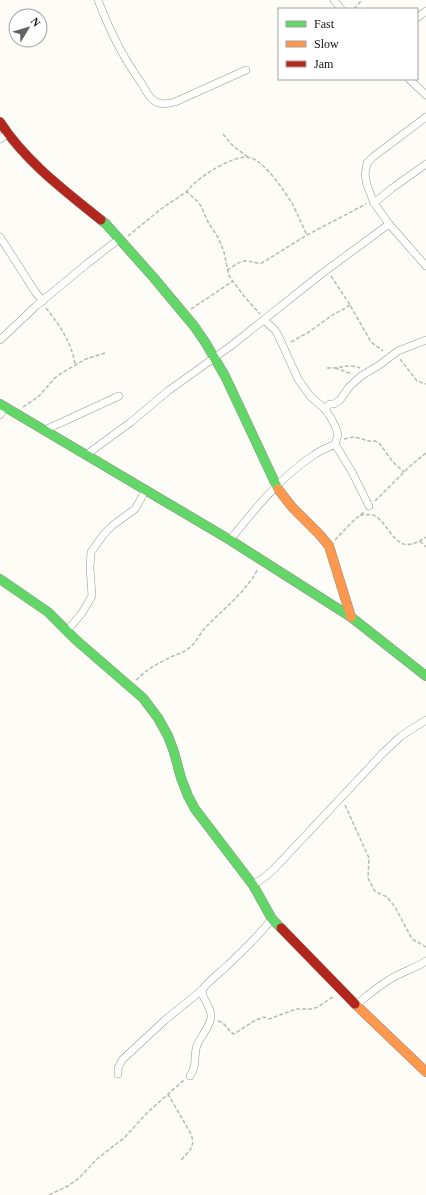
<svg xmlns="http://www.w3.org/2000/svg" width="426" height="1195" font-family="Georgia,serif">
  <rect width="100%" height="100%" fill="#fdfcf7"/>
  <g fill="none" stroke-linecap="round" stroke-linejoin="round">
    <g stroke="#979795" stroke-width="8">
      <g id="street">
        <path d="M98,0C109,29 122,56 140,81C144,87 147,94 152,99C158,105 168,104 175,102L246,70"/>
        <polyline points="334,0 341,9"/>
        <polyline points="417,18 426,11"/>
        <polyline points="409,79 426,95"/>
        <polyline points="426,117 373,157 367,163 365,175 367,185 374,203 389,224 426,266"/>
        <polyline points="0,139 8,134"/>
        <polyline points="374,203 391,189 426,164"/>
        <polyline points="0,237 36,293 43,301"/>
        <polyline points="0,340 36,306 88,263 119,239"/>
        <polyline points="324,409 330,404 334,404 340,400 349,387 361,376 378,366 398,351 426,340"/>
        <polyline points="0,415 5,407"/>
        <polyline points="45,430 119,396"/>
        <polyline points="335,444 352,472 369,506"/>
        <polyline points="86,455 131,422 168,391 232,345 320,275 389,224"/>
        <path d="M230,540C255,509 280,477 314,455C320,450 328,448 335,444L338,435L336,428L331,418L325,409L310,396L298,379L278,335L275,330L264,320"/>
        <polyline points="67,631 82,613 92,596 90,567 91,552 104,534 113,525 135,509 146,490"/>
        <polyline points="253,885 266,876 274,869 383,753 401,736 426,720"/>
        <path d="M356,1005C367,996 377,987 389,980C401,972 414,969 426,961"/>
        <polyline points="118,1074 118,1068 122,1060 165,1020 202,990"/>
        <path d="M190,1076C198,1064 193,1057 197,1045C201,1036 210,1027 211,1017C212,1007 202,1000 202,990C209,980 220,973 229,964C244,950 259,935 272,919"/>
      </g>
    </g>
    <g stroke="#8e8d8b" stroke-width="10">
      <g id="fast">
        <polyline points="101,220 106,224 154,278 194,326 205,342 225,376 278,489"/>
        <polyline points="0,404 230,540 351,617 426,676"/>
        <polyline points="0,579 48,612 76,640 143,698 158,718 168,736 174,752 181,778 188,796 195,809 253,885 272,919 281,928"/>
      </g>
    </g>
    <g stroke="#8e8d8b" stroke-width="10">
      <g id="slow">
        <polyline points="278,489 292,507 320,535 329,546 351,617"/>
        <polyline points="355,1004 426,1072"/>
      </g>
    </g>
    <g stroke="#8e8d8b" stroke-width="10">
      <g id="jam">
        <path d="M0,122C26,162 64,190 101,220"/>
        <polyline points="281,928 355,1004"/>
      </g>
    </g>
    <g stroke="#b9b9b8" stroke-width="1.5" stroke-dasharray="4 2" stroke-linecap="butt">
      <polyline points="354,9 362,0"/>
      <polyline points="223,134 233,146 248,157"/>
      <polyline points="186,191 197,201 201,206 208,222 219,239 224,252 229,276 244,296 260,314"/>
      <path d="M128,236C139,227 150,218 161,209C169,203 178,198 186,192C190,188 193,184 197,181C208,172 237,153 251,158C265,162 286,193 293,205C298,215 302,225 307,235"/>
      <path d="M227,270C233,267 239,261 245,261C251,261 256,264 262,263L307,235L366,204"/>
      <polyline points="331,276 350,305 371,342 383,351"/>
      <path d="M46,308C60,326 71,341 75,364"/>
      <polyline points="191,309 233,281"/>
      <polyline points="291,342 309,332 334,314 342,310 350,305"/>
      <polyline points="400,359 417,381 426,384"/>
      <path d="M327,368C340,369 348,363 360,368"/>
      <polyline points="335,368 352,374"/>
      <polyline points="23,407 38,397 55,378 60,374 86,359 105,353"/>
      <polyline points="344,439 354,437 369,441 375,441 380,444 393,462 404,472"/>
      <polyline points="375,501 409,467 426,453"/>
      <path d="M360,515C364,515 369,514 373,515C377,516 380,520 383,523C397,541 402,553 426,537"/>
      <polyline points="335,540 352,522 364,512"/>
      <polyline points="420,541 426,547"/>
      <path d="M136,680C146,670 158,663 171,657C177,654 183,653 188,649C195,644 199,635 205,628C223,609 245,593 258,569"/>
      <polyline points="345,805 369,858 368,878 374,890 378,893 387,897 395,907 412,939 426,947"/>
      <path d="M218,1021C227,1023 227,1031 234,1034L254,1021L264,1017L269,1019L296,1009H312L318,1007L334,996"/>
      <path d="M168,1094L191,1134C196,1147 189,1151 181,1160"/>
      <polyline points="49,1195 68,1186 79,1178 98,1158 124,1138 146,1114 168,1094 184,1080"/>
    </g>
    <use href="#street" stroke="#fffffe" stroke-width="7"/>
    <use href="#fast" stroke="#63d668" stroke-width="9"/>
    <use href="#slow" stroke="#ff974d" stroke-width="9"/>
    <use href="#jam" stroke="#b3261e" stroke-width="9"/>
  </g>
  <rect x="278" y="8" width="140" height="72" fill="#ffffff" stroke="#a0a0a0"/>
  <rect x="286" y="21" width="20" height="6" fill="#63d668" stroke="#a0a0a0"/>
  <text x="314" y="28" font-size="12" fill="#111111">Fast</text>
  <rect x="286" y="41" width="20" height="6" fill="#ff974d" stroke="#a0a0a0"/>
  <text x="314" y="48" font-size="12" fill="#111111">Slow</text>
  <rect x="286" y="61" width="20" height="6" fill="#b3261e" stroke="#a0a0a0"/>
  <text x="314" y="68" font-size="12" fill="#111111">Jam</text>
  <g transform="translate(28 28) rotate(52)"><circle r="19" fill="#ffffff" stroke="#a0a0a0"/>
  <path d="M0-3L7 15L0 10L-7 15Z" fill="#646362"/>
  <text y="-6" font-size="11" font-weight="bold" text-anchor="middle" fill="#111111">N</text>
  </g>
</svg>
